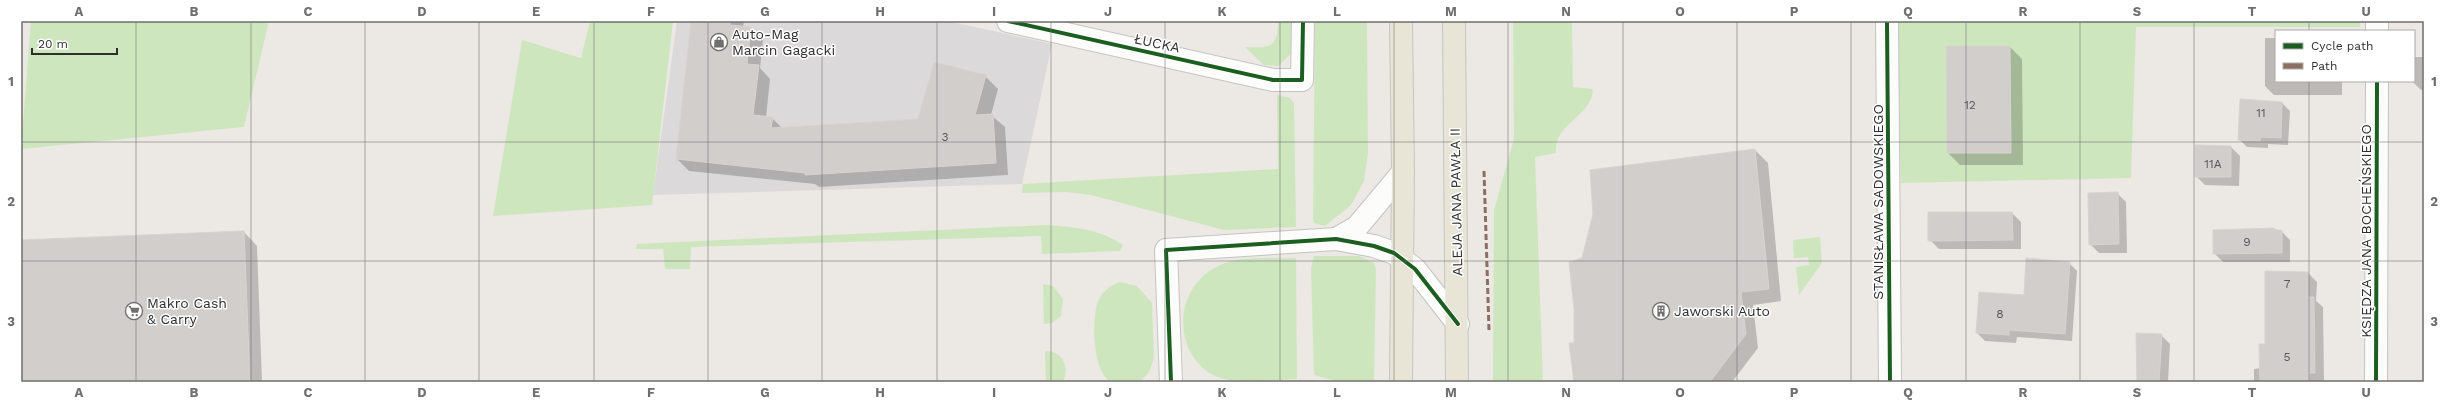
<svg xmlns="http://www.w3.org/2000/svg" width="2445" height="403" font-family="'Work Sans',sans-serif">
  <rect width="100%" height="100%" fill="#ece8e4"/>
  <polygon fill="#dcd9db" points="677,21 947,21 1052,44 1022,184 653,195"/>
  <g fill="#cee6be">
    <polygon points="31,21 269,21 244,127 21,149"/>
    <polygon points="590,21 673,21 652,205 493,216 522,40 581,58"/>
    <path d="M1278,21H1294L1293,52L1278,66L1264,65L1245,47C1269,48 1278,49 1278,21Z"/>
    <polygon points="1315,21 1367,21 1368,153 1364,181 1351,205 1325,226 1314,223 1313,218"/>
    <path d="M1513,21H1572L1573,87L1593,89C1593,116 1553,123 1556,153L1535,157L1543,382H1493L1494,210L1514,139Z"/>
    <polygon points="1896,21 2360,21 2360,27 2136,27 2131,178 1901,183"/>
    <polygon points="1277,95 1290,98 1294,103 1296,227 1224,230 1091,195 1066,192 1022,193 1023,184 1278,169"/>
    <path d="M1047,225C1073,227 1101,229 1123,245L1120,251L1042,254L1041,236L691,247L690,269H665L663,249H636L637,244Z"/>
    <polygon points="1820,237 1822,263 1799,295 1796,267 1809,265 1808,257 1794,258 1793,240"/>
    <polygon points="1314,256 1359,256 1374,263 1376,269 1374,382 1340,382 1314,375 1311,268"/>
    <path d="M1296,258L1297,379C1274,379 1234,386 1213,375C1171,351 1174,287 1218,266C1240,255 1271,259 1296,258Z"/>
    <path d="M1120,282L1137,286L1152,303L1154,358L1149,372L1140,382C1132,382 1119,384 1112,382C1092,375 1091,314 1099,299C1104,290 1111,285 1120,282Z"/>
    <polygon points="1043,284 1053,286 1063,299 1061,316 1052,323 1044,324"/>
    <path d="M1045,351C1063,351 1070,367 1063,382H1046Z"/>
  </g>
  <g fill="#0003">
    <polygon points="692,21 744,21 743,27 750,28 763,40 760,68 770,79 766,117 772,118 783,129 919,120 985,76 998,89 991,115 1005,127 1008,175 819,187 815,184 689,171 677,159"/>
    <polygon points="2265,38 2276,38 2276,81 2342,81 2342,95 2274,95 2265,86"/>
    <polygon points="1947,47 2010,47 2022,59 2023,165 1960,165 1948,153"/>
    <polygon points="2414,57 2424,57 2424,90 2421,90 2412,81 2414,81"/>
    <polygon points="2282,103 2290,111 2288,145 2268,144 2268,148 2247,147 2239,139"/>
    <polygon points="2231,147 2240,156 2239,186 2205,185 2196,176"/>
    <polygon points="1755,150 1768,163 1781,301 1753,305 1758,348 1732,382 1575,382 1582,259"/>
    <polygon points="2117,193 2126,202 2127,253 2099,253 2090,244"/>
    <polygon points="2012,213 2021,222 2021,249 1939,249 1930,240"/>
    <polygon points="2274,229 2281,231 2290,240 2290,262 2223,262 2214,253"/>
    <polygon points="244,232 257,246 262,382 21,382 21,241"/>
    <polygon points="2069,263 2077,271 2072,341 2017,337 2016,343 1985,341 1977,333"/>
    <polygon points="2308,273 2317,282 2316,301 2323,307 2324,381 2254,382 2254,369 2261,368 2266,345"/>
    <polygon points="2161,335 2170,344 2168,382 2137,382"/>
  </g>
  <g fill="#d1cecb" stroke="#d7d4d0">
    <polygon points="691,21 730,21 730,25 751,27 747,64 759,65 753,115 773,117 771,128 918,119 934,62 986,75 975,115 993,114 996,163 805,175 805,173 676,159"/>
    <polygon points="1946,46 2010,46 2011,153 1947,153"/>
    <polygon points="2240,99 2282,102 2281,138 2261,137 2260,141 2238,140"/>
    <polygon points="2195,145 2231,146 2231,177 2195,177"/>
    <polygon points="1755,149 1769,289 1741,292 1746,334 1710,382 1574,382 1569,343 1574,343 1574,309 1569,262 1582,258 1593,214 1590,170"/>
    <polygon points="2118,192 2119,244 2089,245 2088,193"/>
    <polygon points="1928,212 2012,212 2013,240 1928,241"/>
    <polygon points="2274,228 2274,230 2282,230 2282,253 2213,254 2213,230"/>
    <polygon points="244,231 250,382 21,382 21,240"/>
    <polygon points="2026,258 2070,262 2065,334 2009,330 2009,335 1976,333 1979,292 2024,295"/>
    <polygon points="2265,271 2308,272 2308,297 2314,297 2315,373 2309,373 2309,382 2260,382 2259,344 2265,344"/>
    <polygon points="2136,333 2162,334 2159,382 2137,382"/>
  </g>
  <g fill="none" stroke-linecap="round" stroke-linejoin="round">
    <g stroke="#c5c4c5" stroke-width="24">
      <g id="minor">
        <polyline points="1008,21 1273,80 1302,80 1303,21"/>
        <polyline points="1887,21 1890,382"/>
        <polyline points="2377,31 2377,21"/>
        <polyline points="1336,239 1357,227 1403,172"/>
        <polyline points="1171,382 1166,250 1336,239 1374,246 1394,253 1415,269 1458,324"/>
        <polyline points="2376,382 2377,81"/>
      </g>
    </g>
    <g stroke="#c6c5c4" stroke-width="24">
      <g id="primary">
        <polyline points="1401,21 1403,172 1401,382"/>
        <polyline points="1454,21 1457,382"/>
      </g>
    </g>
    <use href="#minor" stroke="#fcfcfb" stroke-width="22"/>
    <use href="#primary" stroke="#e8e4d6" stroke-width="22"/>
    <polyline stroke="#8d6e63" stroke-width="3" stroke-dasharray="6 3" stroke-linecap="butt" points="1484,171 1489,331"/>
    <g stroke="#fff" stroke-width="6">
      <g id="cycleway">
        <polyline points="1008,21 1273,80 1302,80 1303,21"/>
        <polyline points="1887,21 1890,382"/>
        <polyline points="1171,382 1166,250 1336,239 1374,246 1394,253 1415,269 1458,324"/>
        <polyline points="2376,382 2377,81"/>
      </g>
    </g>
    <use href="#cycleway" stroke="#1b5e20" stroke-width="4"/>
  </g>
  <path fill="none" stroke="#706f6e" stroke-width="1" stroke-opacity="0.55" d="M136,21V382M251,21V382M365,21V382M479,21V382M594,21V382M708,21V382M822,21V382M937,21V382M1051,21V382M1165,21V382M1280,21V382M1394,21V382M1508,21V382M1623,21V382M1737,21V382M1851,21V382M1966,21V382M2080,21V382M2194,21V382M2309,21V31M2309,81V382M21,142H2424M21,261H2424"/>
  <defs>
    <g id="shop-ring" transform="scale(0.9)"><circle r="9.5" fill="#fff" stroke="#706f6e" stroke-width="1.5"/><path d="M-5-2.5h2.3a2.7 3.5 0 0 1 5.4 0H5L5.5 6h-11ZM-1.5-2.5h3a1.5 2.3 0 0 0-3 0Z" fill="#706f6e"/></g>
    <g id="supermarket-ring" transform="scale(0.9)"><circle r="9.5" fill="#fff" stroke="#706f6e" stroke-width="1.5"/><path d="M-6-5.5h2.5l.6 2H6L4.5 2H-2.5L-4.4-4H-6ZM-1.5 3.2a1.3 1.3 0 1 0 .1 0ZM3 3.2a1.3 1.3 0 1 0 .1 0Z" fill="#706f6e"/></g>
    <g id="building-ring" transform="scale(0.9)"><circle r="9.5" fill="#fff" stroke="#706f6e" stroke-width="1.5"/><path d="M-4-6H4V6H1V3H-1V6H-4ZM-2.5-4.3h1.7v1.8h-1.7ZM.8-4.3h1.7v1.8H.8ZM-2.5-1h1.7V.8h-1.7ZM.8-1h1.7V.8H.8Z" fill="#706f6e"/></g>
  </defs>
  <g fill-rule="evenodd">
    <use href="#shop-ring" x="719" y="42"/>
    <use href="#supermarket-ring" x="134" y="311"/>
    <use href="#building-ring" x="1661" y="311"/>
  </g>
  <g text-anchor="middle" stroke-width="3" stroke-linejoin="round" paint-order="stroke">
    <g font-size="12" fill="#585857">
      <text x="1970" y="109">12</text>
      <text x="2261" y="117">11</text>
      <text x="945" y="141">3</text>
      <text x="2213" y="168">11A</text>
      <text x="2247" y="246">9</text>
      <text x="2287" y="288">7</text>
      <text x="2000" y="318">8</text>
      <text x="2287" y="361">5</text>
    </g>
    <g font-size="14" fill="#2e2e2e" stroke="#fff" text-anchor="start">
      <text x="732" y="39">Auto-Mag<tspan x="732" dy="16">Marcin Gagacki</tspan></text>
      <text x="147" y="308">Makro Cash<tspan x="147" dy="16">&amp; Carry</tspan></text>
      <text x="1674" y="316">Jaworski Auto</text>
    </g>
    <g font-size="14" fill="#2e2e2e" stroke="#fff">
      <text transform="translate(1157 43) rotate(12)" y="5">ŁUCKA</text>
      <text transform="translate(1456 202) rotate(-91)" y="5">ALEJA JANA PAWŁA II</text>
      <text transform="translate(1878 202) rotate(-90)" y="5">STANISŁAWA SADOWSKIEGO</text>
      <text transform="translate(2366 231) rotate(-90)" y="5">KSIĘDZA JANA BOCHEŃSKIEGO</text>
    </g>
  </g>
  <rect width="2445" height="403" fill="none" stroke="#ffffff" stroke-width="44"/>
  <rect x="2275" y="30" width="140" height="52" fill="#ffffff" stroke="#ababab"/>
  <rect x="2283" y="43" width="20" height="6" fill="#1b5e20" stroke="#ababab"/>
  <text x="2311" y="50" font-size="12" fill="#2e2e2e">Cycle path</text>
  <rect x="2283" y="63" width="20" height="6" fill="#8d6e63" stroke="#ababab"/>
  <text x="2311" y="70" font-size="12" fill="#2e2e2e">Path</text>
  <path d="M32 48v6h85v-6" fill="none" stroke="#2e2e2e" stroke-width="2"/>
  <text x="38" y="48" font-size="12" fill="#2e2e2e" stroke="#ffffff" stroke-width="3" paint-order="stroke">20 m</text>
  <rect x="22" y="22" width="2401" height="359" fill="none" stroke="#706f6e" stroke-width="1.5"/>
  <g font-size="13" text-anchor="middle" font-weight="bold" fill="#706f6e">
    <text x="79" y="16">A</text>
    <text x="194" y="16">B</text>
    <text x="308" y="16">C</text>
    <text x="422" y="16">D</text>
    <text x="536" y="16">E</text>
    <text x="651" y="16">F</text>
    <text x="765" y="16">G</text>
    <text x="880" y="16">H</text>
    <text x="994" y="16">I</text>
    <text x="1108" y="16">J</text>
    <text x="1222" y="16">K</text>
    <text x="1337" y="16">L</text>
    <text x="1451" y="16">M</text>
    <text x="1566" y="16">N</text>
    <text x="1680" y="16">O</text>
    <text x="1794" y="16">P</text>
    <text x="1908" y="16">Q</text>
    <text x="2023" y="16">R</text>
    <text x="2137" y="16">S</text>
    <text x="2252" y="16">T</text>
    <text x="2366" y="16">U</text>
    <text x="11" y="86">1</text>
    <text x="2434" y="86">1</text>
    <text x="11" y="206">2</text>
    <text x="2434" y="206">2</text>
    <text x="11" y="326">3</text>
    <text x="2434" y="326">3</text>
    <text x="79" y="397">A</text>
    <text x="194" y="397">B</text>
    <text x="308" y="397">C</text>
    <text x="422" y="397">D</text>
    <text x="536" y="397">E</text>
    <text x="651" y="397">F</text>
    <text x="765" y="397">G</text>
    <text x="880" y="397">H</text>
    <text x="994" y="397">I</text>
    <text x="1108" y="397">J</text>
    <text x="1222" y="397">K</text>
    <text x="1337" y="397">L</text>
    <text x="1451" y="397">M</text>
    <text x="1566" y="397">N</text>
    <text x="1680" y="397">O</text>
    <text x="1794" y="397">P</text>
    <text x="1908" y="397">Q</text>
    <text x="2023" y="397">R</text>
    <text x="2137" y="397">S</text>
    <text x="2252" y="397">T</text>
    <text x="2366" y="397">U</text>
  </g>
</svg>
